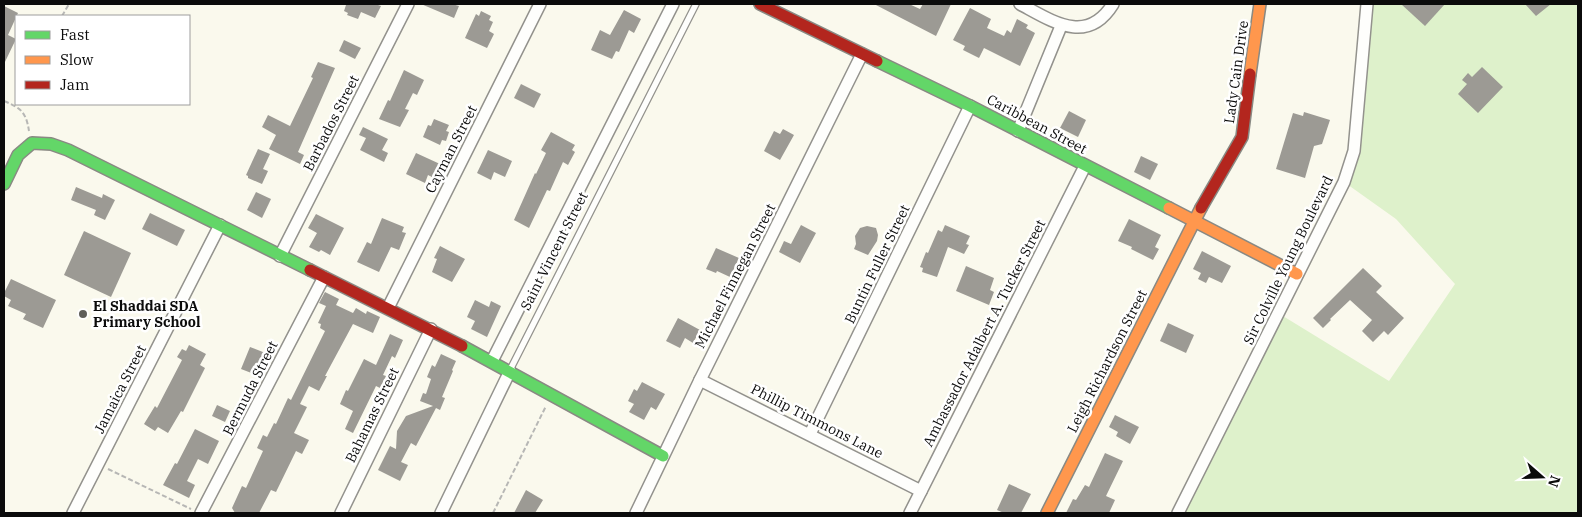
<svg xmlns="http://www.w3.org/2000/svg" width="1582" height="517" font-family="'IBM Plex Serif',serif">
  <rect width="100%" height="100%" fill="#faf9ed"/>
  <polygon fill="#def1cb" points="1367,4 1578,4 1578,513 1181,513 1278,313 1389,381 1455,284 1396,219 1344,182 1354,150"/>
  <g fill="#9c9a94">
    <polygon points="343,4 375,4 381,6 375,18 361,12 358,19 347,15 348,13 344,11 346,5"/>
    <polygon points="421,4 452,4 459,6 454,18"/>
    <polygon points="874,4 909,4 920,9 923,4 951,4 936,36"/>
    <polygon points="1401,4 1445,4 1425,26"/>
    <polygon points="1525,4 1551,4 1536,16"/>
    <polygon points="4,6 18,13 8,35 16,39 4,64"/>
    <polygon points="970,8 991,19 987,28 1004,36 1007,30 1011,33 1017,19 1028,25 1026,28 1035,33 1020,66 984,48 979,58 963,50 965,46 953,40"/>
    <polygon points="624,10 641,19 634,33 629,30 619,52 616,51 612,59 591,50 600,30 610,35"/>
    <polygon points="481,11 491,16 489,20 493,22 489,31 494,34 487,48 465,38 476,14 479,16"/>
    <polygon points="344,40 361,48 355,59 339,51"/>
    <polygon points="318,62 335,68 298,152 304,155 300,164 269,149 276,135 262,127 268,115 290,126 313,78 311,77"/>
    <polygon points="1482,67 1503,87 1478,113 1458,94 1467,84 1462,80 1468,73 1472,77"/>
    <polygon points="404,70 424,80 417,95 413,93 405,109 409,110 400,127 379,119 388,100 390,101"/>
    <polygon points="521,84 541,94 534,108 514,98"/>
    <polygon points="1069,111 1086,120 1078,137 1060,128"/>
    <polygon points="1304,112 1330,120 1322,144 1314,146 1305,178 1276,169 1293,113 1303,116"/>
    <polygon points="434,119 449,125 446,131 449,132 446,141 442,140 440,145 423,137 428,125 431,126"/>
    <polygon points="363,127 388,139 382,150 388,153 384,162 360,150 366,138 359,135"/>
    <polygon points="783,129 794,135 780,160 764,151 774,131 780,134"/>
    <polygon points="551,132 575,145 572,150 575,152 568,165 563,162 550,191 547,190 529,228 514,220 535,173 536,174 546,153 541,150"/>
    <polygon points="258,149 270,154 263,169 268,171 262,184 248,178 248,176 246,175"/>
    <polygon points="488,150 512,161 505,177 494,172 491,180 477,173"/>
    <polygon points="416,153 440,164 434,178 428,175 425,183 406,174"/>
    <polygon points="1141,156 1158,164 1150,180 1134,172"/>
    <polygon points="76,187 102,198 103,194 115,200 105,220 94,215 96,210 71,200"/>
    <polygon points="256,192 271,199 262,218 247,210"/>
    <polygon points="150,213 185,230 177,246 142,229"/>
    <polygon points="316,214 344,228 330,255 321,250 319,252 309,247 317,233 308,228"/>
    <polygon points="382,218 404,227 402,232 406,233 399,250 391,247 379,272 357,262 367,242 371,244"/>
    <polygon points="1129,219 1161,235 1155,247 1159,249 1153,260 1131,249 1132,247 1118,241"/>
    <polygon points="801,225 816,233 800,263 779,252 784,241 791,244"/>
    <polygon points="945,225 970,236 966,244 969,245 964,254 948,247 937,277 922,272 923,268 920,267 926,252 928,253 938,230 942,232"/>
    <polygon points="867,226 876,228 878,235 877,241 868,255 854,249 856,244 855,236 860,228"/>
    <polygon points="84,231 131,253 111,297 64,275"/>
    <polygon points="440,246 465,259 452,282 432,272 437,259 434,258"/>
    <polygon points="716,248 739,258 730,277 717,271 716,273 706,269"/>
    <polygon points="1202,251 1231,266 1222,283 1209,277 1206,283 1198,279 1201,273 1193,269"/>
    <polygon points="966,266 994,278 990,290 994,292 989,305 956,291"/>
    <polygon points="1363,268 1382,286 1376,292 1404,318 1388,335 1384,331 1373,342 1362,331 1372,320 1350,300 1330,319 1331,320 1323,328 1313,318"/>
    <polygon points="11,279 56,300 43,328 23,319 26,314 8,306 11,300 4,296 4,293"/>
    <polygon points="325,292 339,299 336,305 353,313 356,308 366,314 367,311 380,317 373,333 353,324 325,376 327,376 319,391 309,386 300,404 307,407 294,433 309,440 302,454 296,451 276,492 271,490 259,513 235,513 232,508 242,486 246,488 263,451 257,448 263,435 267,437 274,423 276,424 288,398 291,400 325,331 320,328 321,324 318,323 326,306 319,303"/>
    <polygon points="475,300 489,307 491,301 501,306 487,337 471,329 475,321 467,317"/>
    <polygon points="678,318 700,330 693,343 685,338 680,348 666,341"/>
    <polygon points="1168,323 1194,335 1186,353 1160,341"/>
    <polygon points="390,334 403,340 395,358 392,356 383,375 386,376 380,388 376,386 353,433 345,429 353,411 340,404 346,390 348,391 364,359 376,365"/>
    <polygon points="189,345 206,354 200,365 205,368 183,412 181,411 168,433 158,427 155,431 144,424 155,406 157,408 182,360 177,357 182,349 186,351"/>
    <polygon points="250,347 268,354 262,369 256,367 254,374 241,369"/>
    <polygon points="441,354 456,361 452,370 453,371 442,397 445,398 440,410 436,408 416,446 411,443 401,462 408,465 400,481 378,470 390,446 396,449 397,431 406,416 433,406 420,401 423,393 426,394 431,379 427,377 432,365 435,367"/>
    <polygon points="642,382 665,394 656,410 651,407 644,420 629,412 634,404 628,401 634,389 637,391"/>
    <polygon points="217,405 230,411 225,422 212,416"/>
    <polygon points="1115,415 1139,427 1130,444 1116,436 1118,432 1109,427"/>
    <polygon points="195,429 219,441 208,464 198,459 187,481 195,485 189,498 163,485 175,463 177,464"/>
    <polygon points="1105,453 1123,461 1106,496 1115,500 1109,513 1066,513 1073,499 1076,500 1085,485 1089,487"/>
    <polygon points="1009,484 1031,494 1021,513 1004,513 997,510"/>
    <polygon points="526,490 543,500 535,513 514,513"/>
  </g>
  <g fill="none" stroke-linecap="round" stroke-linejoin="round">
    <g stroke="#93928d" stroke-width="8">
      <polyline id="lane" points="510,370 696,4"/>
    </g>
    <g stroke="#93928d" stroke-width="14">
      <g id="street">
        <path d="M1020,4C1052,21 1087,46 1113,4"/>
        <polyline points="1018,131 1061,26"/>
        <polyline points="280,256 408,4"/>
        <polyline points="388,308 540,4"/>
        <polyline points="492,361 673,4"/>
        <polyline points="700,380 921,491"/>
        <polyline points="810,434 970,106"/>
        <polyline points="73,513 220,225"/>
        <polyline points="201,513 324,277"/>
        <polyline points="341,513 431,329"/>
        <polyline points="441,513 510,371"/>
        <polyline points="636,513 700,380 862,54"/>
        <polyline points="910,513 1085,166"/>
        <polyline points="1178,513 1344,182 1354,151 1367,4"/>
      </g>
    </g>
    <g stroke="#898983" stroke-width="14">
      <g id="fast">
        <polyline points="877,61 970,106 1169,208"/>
        <polyline points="4,184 18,155 32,143 51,144 68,150 310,270"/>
        <polyline points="462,346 663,456"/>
      </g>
    </g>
    <g stroke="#898983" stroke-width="14">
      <g id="slow">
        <polyline points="1250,74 1260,4"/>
        <polyline points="1169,208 1297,274"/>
        <polyline points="1047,513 1201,208"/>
      </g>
    </g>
    <g stroke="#898983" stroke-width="14">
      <g id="jam">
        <polyline points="760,4 877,61"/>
        <polyline points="1201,208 1242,137 1250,74"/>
        <polyline points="310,270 462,346"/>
      </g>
    </g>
    <g stroke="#b7b7b5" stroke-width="2" stroke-dasharray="5 2.5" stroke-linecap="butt">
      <polyline points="62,16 69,4"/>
      <path d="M4,101C21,108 26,112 29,131"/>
      <polyline points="108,469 191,509"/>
      <polyline points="493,513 546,406"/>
    </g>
    <use href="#lane" stroke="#fefefc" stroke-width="5.5"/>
    <use href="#street" stroke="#fefefc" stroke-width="11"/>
    <use href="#fast" stroke="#63d668" stroke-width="11"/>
    <use href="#slow" stroke="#ff974d" stroke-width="11"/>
    <use href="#jam" stroke="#b3261e" stroke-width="11"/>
  </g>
  <circle fill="#5f5e5a" stroke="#fff" stroke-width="2" cx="83" cy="314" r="5"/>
  <g text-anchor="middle" stroke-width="5" stroke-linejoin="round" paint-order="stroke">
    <g font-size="14" fill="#0b0b0b" stroke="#fff">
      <text transform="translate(1236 72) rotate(-82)" y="5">Lady Cain Drive</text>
      <text transform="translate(331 123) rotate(-63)" y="5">Barbados Street</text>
      <text transform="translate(1037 124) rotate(28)" y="5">Caribbean Street</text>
      <text transform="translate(451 149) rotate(-63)" y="5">Cayman Street</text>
      <text transform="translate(554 251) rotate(-63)" y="5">Saint Vincent Street</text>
      <text transform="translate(1288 260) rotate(-64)" y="5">Sir Colville Young Boulevard</text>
      <text transform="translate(877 264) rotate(-64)" y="5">Buntin Fuller Street</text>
      <text transform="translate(735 276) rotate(-63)" y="5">Michael Finnegan Street</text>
      <text transform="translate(984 333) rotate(-63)" y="5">Ambassador Adalbert A. Tucker Street</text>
      <text transform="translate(1107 361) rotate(-63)" y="5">Leigh Richardson Street</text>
      <text transform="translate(250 388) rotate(-63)" y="5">Bermuda Street</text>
      <text transform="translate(120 389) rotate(-63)" y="5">Jamaica Street</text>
      <text transform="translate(372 415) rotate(-64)" y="5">Bahamas Street</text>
      <text transform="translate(817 421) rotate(27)" y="5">Phillip Timmons Lane</text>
    </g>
    <g font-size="14" font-weight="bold" fill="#0b0b0b" stroke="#fff" text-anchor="start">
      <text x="93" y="311">El Shaddai SDA<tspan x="93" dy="16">Primary School</tspan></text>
    </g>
  </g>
  <rect width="1582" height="517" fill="none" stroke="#0b0b0b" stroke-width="10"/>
  <rect x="15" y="15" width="175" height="90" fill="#ffffff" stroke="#9d9d9d"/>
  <rect x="25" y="31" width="25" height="8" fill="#63d668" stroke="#9d9d9d"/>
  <text x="60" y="40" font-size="15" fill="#0b0b0b">Fast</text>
  <rect x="25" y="56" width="25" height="8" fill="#ff974d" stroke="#9d9d9d"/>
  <text x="60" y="65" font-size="15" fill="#0b0b0b">Slow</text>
  <rect x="25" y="81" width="25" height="8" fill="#b3261e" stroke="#9d9d9d"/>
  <text x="60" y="90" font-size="15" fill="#0b0b0b">Jam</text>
  <g transform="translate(1542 477) rotate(110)" stroke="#ffffff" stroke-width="4" paint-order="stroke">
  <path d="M0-4L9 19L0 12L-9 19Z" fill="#0b0b0b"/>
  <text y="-8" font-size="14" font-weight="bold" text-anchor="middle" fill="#0b0b0b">N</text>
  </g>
</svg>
